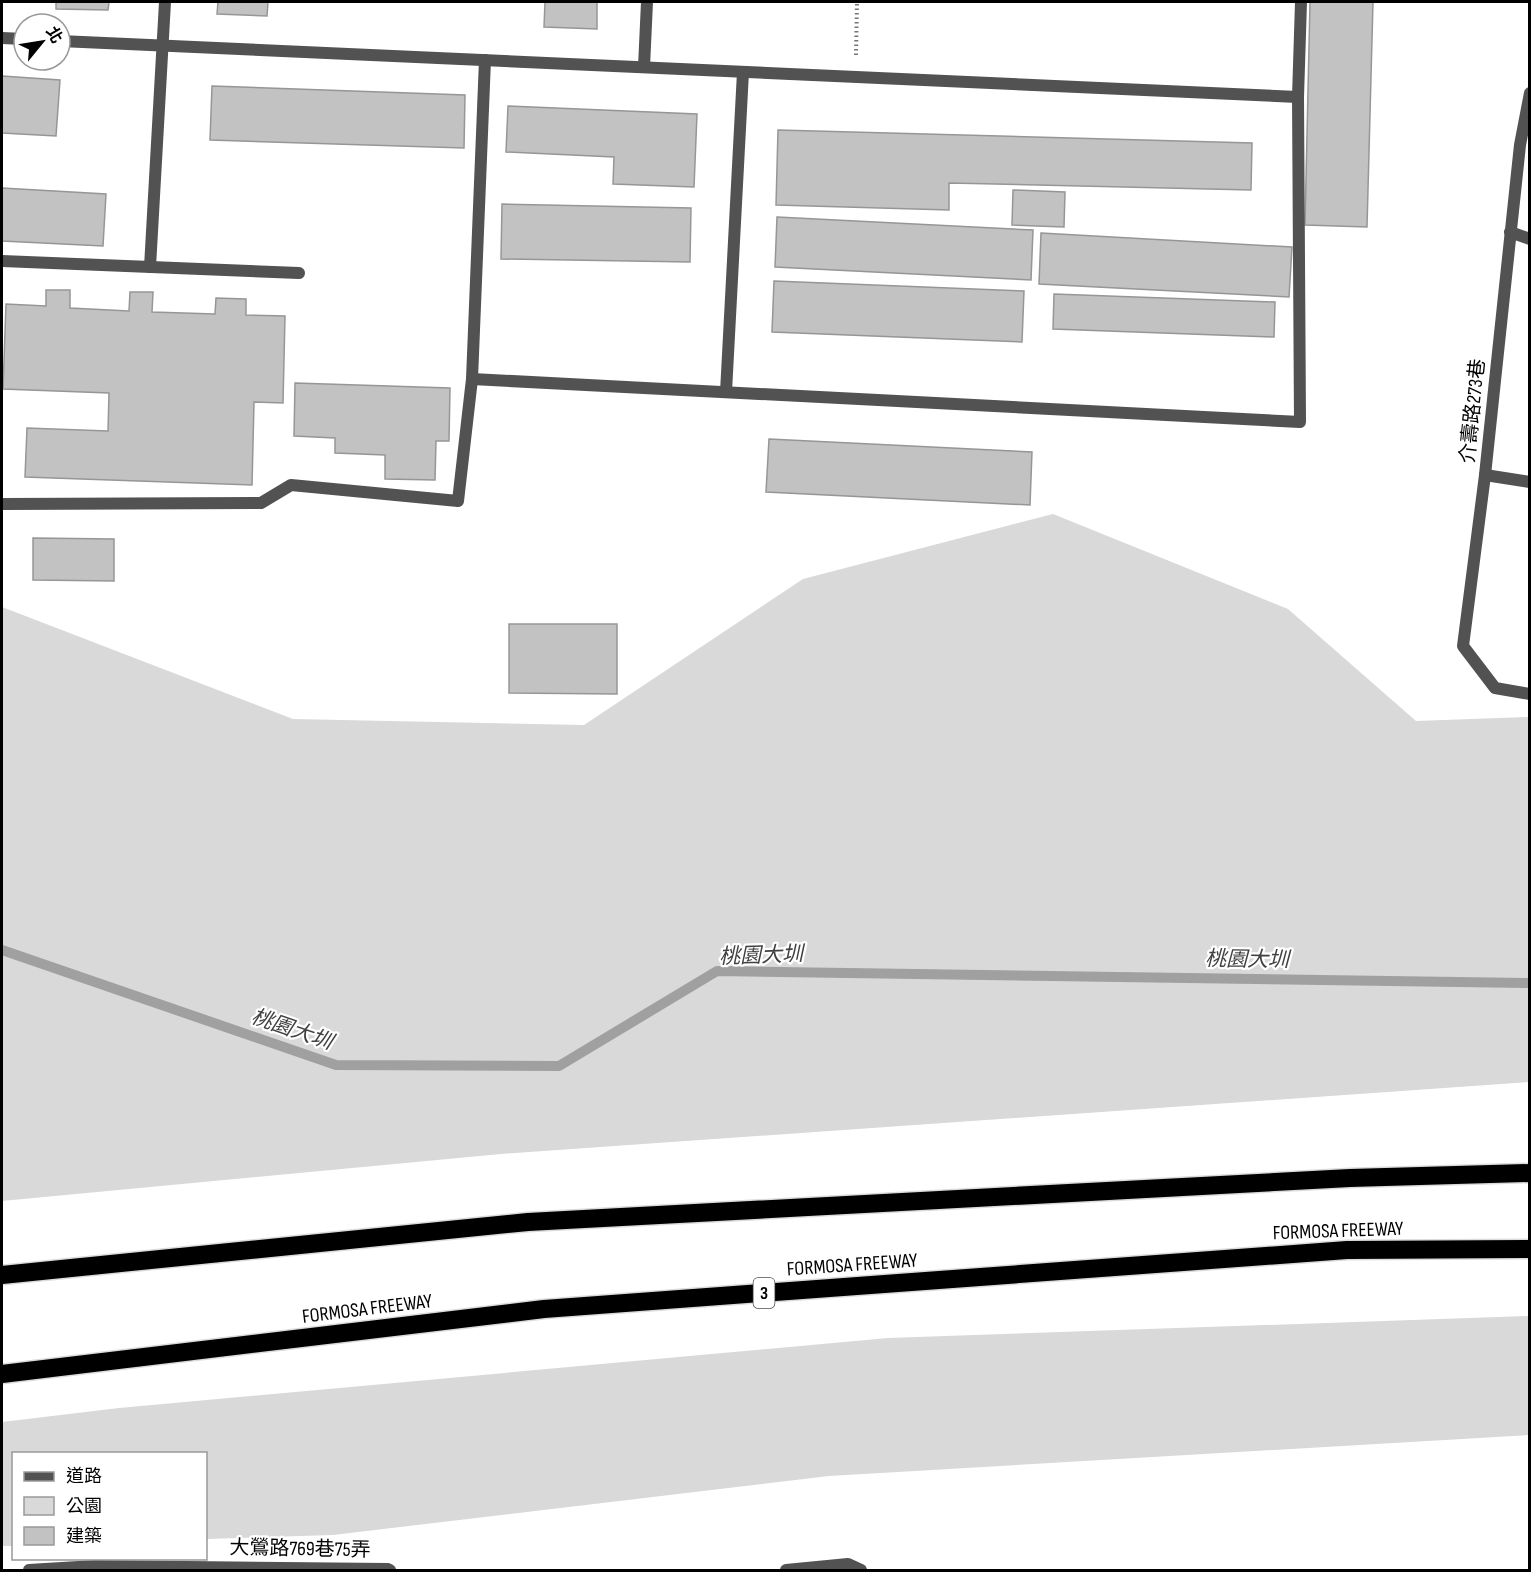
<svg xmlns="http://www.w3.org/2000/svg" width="1531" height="1572" font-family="'Sofia Sans Condensed','Noto Sans TC',sans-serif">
  <rect width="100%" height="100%" fill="#fff"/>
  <g fill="#d9d9d9">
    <polygon points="1053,514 1288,609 1416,721 1529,717 1529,1082 501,1154 2,1201 2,607 293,719 584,725 803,579"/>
    <polygon points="1529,1316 1529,1435 829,1476 333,1535 206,1539 206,1454 14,1454 13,1546 2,1546 2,1422 119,1408 888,1338"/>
  </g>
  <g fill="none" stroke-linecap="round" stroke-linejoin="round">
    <polyline stroke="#a0a0a0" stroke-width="10" points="2,950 336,1065 559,1066 717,971 1530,983"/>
  </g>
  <g fill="#c2c2c2" stroke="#969696" stroke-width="1.5">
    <polygon points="56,2 109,2 108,10 56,9"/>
    <polygon points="218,2 268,2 267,16 217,14"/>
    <polygon points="545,2 597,2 597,29 544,27"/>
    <polygon points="1310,2 1373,2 1367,227 1305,225"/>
    <polygon points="2,76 60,80 56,136 2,133"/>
    <polygon points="212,86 465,95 464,148 210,140"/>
    <polygon points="508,106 697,114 694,187 613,184 614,157 506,152"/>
    <polygon points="778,130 1252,143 1251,190 949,183 949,210 776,205"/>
    <polygon points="2,188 106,194 103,246 2,241"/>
    <polygon points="1013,190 1065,192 1064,227 1012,225"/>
    <polygon points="502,204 691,208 690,262 501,259"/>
    <polygon points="777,217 1033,230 1031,280 775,267"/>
    <polygon points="1041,233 1292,247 1289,297 1039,284"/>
    <polygon points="774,281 1024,291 1022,342 772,332"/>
    <polygon points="46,290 70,290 70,308 129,311 130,292 153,292 152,312 215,314 216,298 246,299 246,315 285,316 283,403 254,402 252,485 25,477 27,428 108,431 109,393 3,389 6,304 46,306"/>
    <polygon points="1054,294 1275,302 1274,337 1053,329"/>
    <polygon points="295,383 450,388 449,441 436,441 435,480 385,479 385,455 335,453 335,438 294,436"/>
    <polygon points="769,439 1032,452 1030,505 766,492"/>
    <polygon points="33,538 114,539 114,581 33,580"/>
    <polygon points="509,624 617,624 617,694 509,693"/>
  </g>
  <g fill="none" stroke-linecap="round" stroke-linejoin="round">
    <g stroke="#dbdbdb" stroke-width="21">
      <g id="highway">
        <polyline points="2,1275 528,1222 1350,1178 1530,1173"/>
        <polyline points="2,1374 544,1309 1347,1250 1530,1249"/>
      </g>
    </g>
    <polyline stroke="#747474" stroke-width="4" stroke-dasharray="1.5 3" stroke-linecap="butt" points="856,55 857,2"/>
    <g stroke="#525252" stroke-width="12">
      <polyline points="2,38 24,39"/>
      <polyline points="60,41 1298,97"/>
      <polyline points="644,67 647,2"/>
      <polyline points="1530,93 1520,145 1485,475 1463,646 1495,688 1530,694"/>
      <polyline points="1510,232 1530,239"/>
      <polyline points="2,261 299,273"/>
      <polyline points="150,267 165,2"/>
      <polyline points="472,379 1300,422 1298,97 1301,2"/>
      <polyline points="726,392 743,72"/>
      <polyline points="1485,475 1530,482"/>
      <polyline points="2,504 261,503 291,485 458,501 472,379 485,60"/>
    </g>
    <g stroke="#525252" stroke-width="12">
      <polyline points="29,1570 95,1566 388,1569 390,1570"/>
      <polyline points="786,1570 848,1564 861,1570"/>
    </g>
    <use href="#highway" stroke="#000" stroke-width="18"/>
  </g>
  <g text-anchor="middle" stroke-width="4.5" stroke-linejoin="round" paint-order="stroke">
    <rect fill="#fff" stroke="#4c4c4c" stroke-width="1.5" x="753.5" y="1278" width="21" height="30" rx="4.5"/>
    <g font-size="18" font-weight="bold" fill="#000">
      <text x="764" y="1299">3</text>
    </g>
    <g font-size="20" fill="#000" stroke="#fff">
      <text transform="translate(1472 411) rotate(-84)" y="7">介壽路273巷</text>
      <text transform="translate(1338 1230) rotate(-2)" y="7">FORMOSA FREEWAY</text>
      <text transform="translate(852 1264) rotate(-4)" y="7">FORMOSA FREEWAY</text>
      <text transform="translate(367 1308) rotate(-7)" y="7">FORMOSA FREEWAY</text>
      <text transform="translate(300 1548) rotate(1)" y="7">大鶯路769巷75弄</text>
    </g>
    <g font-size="21" font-style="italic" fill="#414141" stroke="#fff">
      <text transform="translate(761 955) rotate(-2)" y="7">桃園大圳</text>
      <text transform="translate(1247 959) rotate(1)" y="7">桃園大圳</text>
      <text transform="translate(292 1029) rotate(19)" y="7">桃園大圳</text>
    </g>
  </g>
  <rect width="1531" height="1572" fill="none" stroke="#000000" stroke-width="6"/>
  <rect x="12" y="1452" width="195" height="108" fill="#ffffff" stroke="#999999" stroke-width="1.5"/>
  <rect x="24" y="1472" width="30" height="9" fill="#525252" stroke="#999999" stroke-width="1.5"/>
  <text x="66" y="1482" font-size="18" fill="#000000">道路</text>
  <rect x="24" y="1497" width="30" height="18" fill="#d9d9d9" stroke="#999999" stroke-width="1.5"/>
  <text x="66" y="1512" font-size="18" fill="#000000">公園</text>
  <rect x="24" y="1527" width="30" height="18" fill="#c2c2c2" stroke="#999999" stroke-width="1.5"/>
  <text x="66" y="1542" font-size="18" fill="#000000">建築</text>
  <g transform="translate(42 42) rotate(60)"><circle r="28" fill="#ffffff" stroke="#999999" stroke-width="1.5"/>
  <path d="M0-4.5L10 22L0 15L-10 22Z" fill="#000000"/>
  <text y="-9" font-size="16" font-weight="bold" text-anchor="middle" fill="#000000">北</text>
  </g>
</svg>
